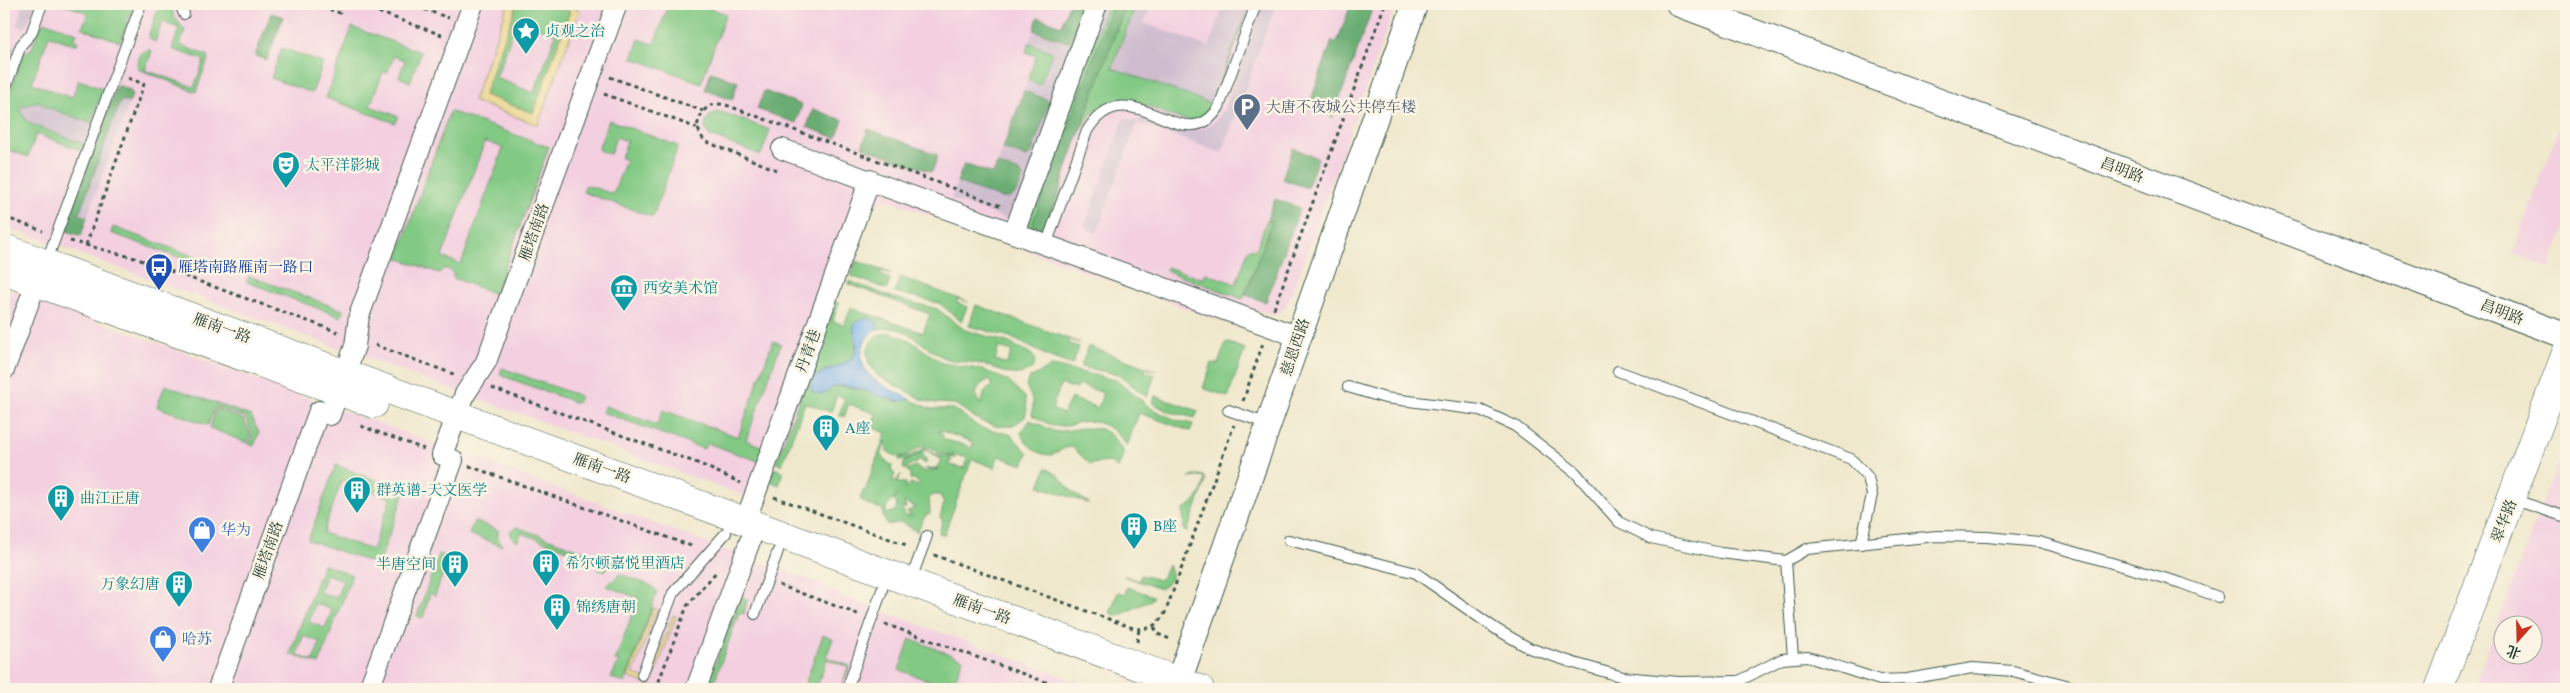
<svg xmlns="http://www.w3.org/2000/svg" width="2570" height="693" font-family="Vollkorn,'Noto Serif SC',serif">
  <rect width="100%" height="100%" fill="#fcf5e5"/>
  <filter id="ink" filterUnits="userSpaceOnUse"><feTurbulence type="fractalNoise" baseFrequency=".02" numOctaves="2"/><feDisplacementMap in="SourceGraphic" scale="10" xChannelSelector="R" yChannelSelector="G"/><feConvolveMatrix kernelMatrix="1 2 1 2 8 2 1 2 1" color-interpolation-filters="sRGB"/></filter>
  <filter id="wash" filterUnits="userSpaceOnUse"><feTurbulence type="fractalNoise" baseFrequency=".0096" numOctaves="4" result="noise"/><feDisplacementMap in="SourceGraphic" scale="20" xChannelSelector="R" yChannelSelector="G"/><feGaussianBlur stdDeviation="1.12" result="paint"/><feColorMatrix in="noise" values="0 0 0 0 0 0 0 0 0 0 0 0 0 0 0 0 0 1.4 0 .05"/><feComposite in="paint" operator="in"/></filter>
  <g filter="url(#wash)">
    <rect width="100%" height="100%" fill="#efe8cc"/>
    <g fill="#f3cfe0" fill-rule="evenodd">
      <polygon points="4,4 1396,4 1287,306 1277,315 1259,311 1251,332 893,202 882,202 874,206 870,209 767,488 767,499 775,507 4,226"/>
      <polygon points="2566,108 2566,224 2550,268 2513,253"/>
      <polygon points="4,287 818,583 841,596 1097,689 4,689"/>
      <path d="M2557,463L2566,467V689H2473ZM2502,626H2532V656H2502Z"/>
    </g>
    <g fill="#cfbdcf">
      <polygon points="21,4 36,4 25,28 16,25 23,5"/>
      <polygon points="1086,4 1108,4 1027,226 951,199 957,182 1001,198 1008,198 1018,191 1022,178 1021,173 997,164 1003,149 1025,157 1030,155 1049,105 1047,99 1024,91 1028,80 1040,85 1052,52 1029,43 1034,30 1070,42"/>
      <polygon points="1136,4 1152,4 1144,23 1209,47 1224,4 1249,4 1213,104 1112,68"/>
      <polygon points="1262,4 1276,4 1222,153 1137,123 1097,233 1084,228 1124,118 1137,122 1143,116 1189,132 1206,128 1215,122 1223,111"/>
      <polygon points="121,100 129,103 87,217 79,214"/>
      <polygon points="39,101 44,106 91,123 84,144 33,126 26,120 18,108"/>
    </g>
    <g fill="#82c984" stroke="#50835c" fill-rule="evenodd">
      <polygon points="62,4 134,4 120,42 82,28 88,13"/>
      <polygon points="160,4 170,4 174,17 185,30 180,45 209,56 196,92 138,69 137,64 141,53 149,50 152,51 145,70 194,87 204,60 172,49 179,28 162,22 155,42 150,39 149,34"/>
      <path d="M517,4H552L570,10L533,113L484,95ZM517,20L556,34L534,93L496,78Z"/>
      <polygon points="669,4 699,4 726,14 701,83 632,58 639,39 654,44"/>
      <polygon points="1108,4 1113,4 1031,228 1027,226"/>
      <path d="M1126,4H1136L1112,68L1212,104L1250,4L1213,107C1210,110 1207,115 1203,117C1172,133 1131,78 1095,111C1068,134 1063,204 1043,232Z"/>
      <polygon points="46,22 77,33 74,40 78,41 76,45 49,36 32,83 72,98 79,80 103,89 91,123 44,106 39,101 19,108 26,120 33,125 84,144 81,150 36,134 28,157 4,148 4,108 24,52 31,50 41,24"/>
      <polygon points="352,27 421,52 410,82 399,77 405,60 394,56 387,73 383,72 370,106 398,116 395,123 326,98"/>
      <polygon points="4,42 13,48 4,75"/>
      <polygon points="1029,43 1052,52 1040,85 1028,80 1036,56 1026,52"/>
      <polygon points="282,48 323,63 312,93 271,78"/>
      <path d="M450,111L549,147L495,294L453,278V273L448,269H443L439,273L397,258ZM485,141L503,148L461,264L442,257Z"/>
      <path d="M722,112L770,130L761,155L710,136L705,129C705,118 711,112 722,112Z"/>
      <polygon points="609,120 678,146 653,217 583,192 586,185 613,194 626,160 621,158 627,141 616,137 610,154 598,150"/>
      <polygon points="1267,220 1272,221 1243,299 1166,271 1167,267 1203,279 1205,273 1236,284 1249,248 1256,250"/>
      <polygon points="113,227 224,267 222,273 111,233"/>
      <polygon points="857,261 892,274 881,271 880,275 890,279 887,289 851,276"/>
      <polygon points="249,276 343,310 341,317 247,282"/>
      <polygon points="900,277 968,302 958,299 956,302 967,307 961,321 939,303 895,292"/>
      <path d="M849,281L894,298L937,309L965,330L1007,342L1030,353L1035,359C1035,365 1034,368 1028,371C1011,380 998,368 981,364C969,361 955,363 943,357C920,346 908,323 878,329V325H854C852,334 858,344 855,353C847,371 811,365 811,388L825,393L833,387L841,386L877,393L895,402L909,399L931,409H954L980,428L1010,434L1028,453L1023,465L998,456L995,468L972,459L944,535L939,533L943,519L940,518L944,503L940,495H933L929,498L930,514L925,516L917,532L902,522L888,525L883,517V509L868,505L860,499L863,491H865L886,433L871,427L876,414L849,404L844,417L839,415L845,398L837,395L831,412L805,403L782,465L776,463L835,302L839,303L833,321L844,325L851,308L923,333L930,314L848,284ZM999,347L1012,351L1007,364L995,360ZM939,430L973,442L971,449L966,445L945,440ZM885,441L887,451C905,463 907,453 923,446L932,448L941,455L953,454L968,458L964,468L950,465L949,462H952L949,458H956L954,455L941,457L925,448L910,456L899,458V460L905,461L926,450L942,460L936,468L925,469H939L925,472L915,466L906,470L910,474V479H914L920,484L918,486L911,483L904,489L906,483H897L901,474L897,480L892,482L895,474L891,470L892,465L886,462L882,455ZM897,495L894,500L897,505L895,511L886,514V508ZM904,502L916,507L907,512L912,516H906L901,508H906Z"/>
      <polygon points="976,305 1080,343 1070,340 1068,343 1079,347 1072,365 1050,357 1010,337 969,326"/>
      <path d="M891,333L911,341L942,363L984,370L1008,381L1025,397L1027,409L1025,417L1012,426H996L980,421L955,404L934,403L923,400L878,376L869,364L867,353C870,339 877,333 891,333ZM989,380L992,386L985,391L981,405C972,395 977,384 989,380Z"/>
      <polygon points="773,341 781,344 746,440 763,447 758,461 707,443 704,449 602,412 605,406 657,425 663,410 738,437"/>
      <polygon points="1226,342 1245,349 1228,397 1203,388 1212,363 1218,364"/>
      <polygon points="1088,346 1156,371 1146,368 1144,371 1155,375 1147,397 1118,374 1081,367"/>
      <path d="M1052,366L1116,380L1152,409L1178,421L1193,424L1190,431L1139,413L1127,446C1116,429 1101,419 1081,422C1074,423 1068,427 1061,426C1050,426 1041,420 1032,415L1033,402L1026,385L1030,378ZM1061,384L1076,389L1078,384L1103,393L1098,408L1071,398L1063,414L1052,409Z"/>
      <polygon points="502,368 580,396 577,403 500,375"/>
      <polygon points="165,385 251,416 259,433 254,446 249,444 252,433 245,417 215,407 208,425 157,407"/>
      <polygon points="1155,396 1198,411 1195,418 1169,412 1153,403"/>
      <polygon points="216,409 243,419 250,433 247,443 210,428"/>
      <path d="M1030,420L1056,432L1083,428L1101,429L1112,436L1124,453L1118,469L1110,462L1090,464L1072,447L1065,448L1051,455C1037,455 1026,445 1021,433Z"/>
      <polygon points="922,453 926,459 926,464 918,459 917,463 911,464 904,470 903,463"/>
      <path d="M336,465L405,491L378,565L308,540ZM342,480L391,498L372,550L323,533Z"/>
      <polygon points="774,468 784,472 779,485 770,481"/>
      <polygon points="1046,468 1058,475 1072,492 1090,504 1039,486"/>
      <path d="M1198,475L1204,476L1206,481L1187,532L1184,531L1183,510C1195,503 1203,493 1205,479L1203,476L1189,478Z"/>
      <polygon points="474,521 498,530 498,538 502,546 469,534"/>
      <polygon points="517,527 607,560 610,564 605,571 597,570 600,562 521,533 518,541 513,539 510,531"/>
      <polygon points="439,554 449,557 435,596 430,593 423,618 417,616"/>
      <path d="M323,564L352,575L319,664L290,654ZM326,574L343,580L336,598L319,592ZM315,603L332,610L325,628L309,622ZM303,636L320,642L313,661L297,655Z"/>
      <polygon points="1168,565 1171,573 1171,580 1161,589 1124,576 1139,581 1141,575 1159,580 1163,577"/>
      <polygon points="620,574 652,586 657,592 625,683 611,678 619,661 615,661 638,598 606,586"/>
      <polygon points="1127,587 1153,596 1151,600 1118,616 1110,613 1118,592 1125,594"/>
      <polygon points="742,597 747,599 744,614 739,613 714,682 717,683 715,689 706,689 739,600"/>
      <polygon points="823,635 833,639 826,657 850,666 841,689 848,667 827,659 816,689 803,689"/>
      <polygon points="910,639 963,659 952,689 899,670"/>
      <polygon points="1025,681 1047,689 1022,689"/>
    </g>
    <g fill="#69ad72" stroke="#447553">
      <polygon points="1069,4 1086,4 1071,41 1067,42 1034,30 1038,17 1061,26"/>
      <polygon points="1113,4 1126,4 1043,232 1031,228"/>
      <polygon points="1351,4 1374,4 1333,117 1308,108 1332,41 1337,42"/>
      <polygon points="271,13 283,17 267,60 255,56"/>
      <polygon points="711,72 738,82 732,100 705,90"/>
      <polygon points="117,85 130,90 132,95 129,103 121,100 79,214 87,217 81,236 64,230"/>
      <polygon points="764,91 802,105 796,123 757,109"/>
      <polygon points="1024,91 1046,99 1049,104 1031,154 1026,157 1003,149"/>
      <polygon points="813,109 843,120 836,138 807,127"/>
      <polygon points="868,129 938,155 932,172 862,147"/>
      <polygon points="1293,148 1318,158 1307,188 1282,179"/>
      <path d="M964,164L993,174L997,164L1019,172L1023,177C1019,189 1016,199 1001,198L957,182Z"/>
      <polygon points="1275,199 1300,208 1266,302 1245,295 1272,222 1267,220"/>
    </g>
    <g fill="#eeda9e" stroke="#868c69">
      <polygon points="508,4 517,4 484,95 533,113 570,11 552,4 563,4 580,10 538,125 473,101"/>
      <polygon points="653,608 657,609 633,674 648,680 673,615 676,616 651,686 628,677"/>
    </g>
    <path fill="#7eb3ec" stroke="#4e7890" d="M870,318L877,322L878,329C870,332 864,340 862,349C856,379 891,388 909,399C893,408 859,382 836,386C831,388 827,392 822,394L812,392L811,385C819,364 846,372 855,353C859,344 852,334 854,325L860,319Z"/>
  </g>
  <g filter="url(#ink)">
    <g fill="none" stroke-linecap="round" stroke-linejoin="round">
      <g stroke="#3e574b" stroke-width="12">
        <g id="service">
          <polyline points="180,4 184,14"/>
          <polyline points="4,92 21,45 31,34 42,4"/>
          <path d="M1046,245L1087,131C1128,63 1184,164 1219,107L1256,4"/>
          <polyline points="46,263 141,4"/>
          <polyline points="1618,371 1851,459 1868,477 1872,495 1861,544"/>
          <polyline points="1348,387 1385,398 1480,410 1515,426 1575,472 1619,522 1651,538 1721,553 1786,561 1793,658"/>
          <polyline points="1228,410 1268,424"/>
          <polyline points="2512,499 2566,517"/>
          <polyline points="1289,540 1416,573 1496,629 1529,648 1574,663 1623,677 1679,682 1739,681"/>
          <polyline points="1786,561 1807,549 1937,536 1987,537 2039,542 2181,583 2218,597"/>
          <polyline points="910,582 927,536"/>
          <polyline points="755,614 778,551"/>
          <polyline points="642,675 673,593 726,533"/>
          <polyline points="847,689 882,590"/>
          <polyline points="1733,689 1739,681 1782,659 1808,657 1880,680 1907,679 1973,668 2013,671 2081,689"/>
        </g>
      </g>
      <g stroke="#3e574b" stroke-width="22">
        <g id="minor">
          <polyline points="782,149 1299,337"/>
          <polyline points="1014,233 1097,4"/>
          <polyline points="4,370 36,283"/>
          <polyline points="330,415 355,346 359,316 473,4"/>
          <polyline points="442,455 465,394 486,362 617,4"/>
          <polyline points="745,522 870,180"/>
          <polyline points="218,689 319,411"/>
          <polyline points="369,689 453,460"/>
          <polyline points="696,689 750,541"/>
        </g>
      </g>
      <g stroke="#3e574b" stroke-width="27">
        <g id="tertiary">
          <polyline points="1679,4 2566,336"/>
          <polyline points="1176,689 1415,4"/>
        </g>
      </g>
      <g stroke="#3e574b" stroke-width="29">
        <g id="secondary">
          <polyline points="4,248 1200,689"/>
          <polyline points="4,271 374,404"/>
          <polyline points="2439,689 2566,353"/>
        </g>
      </g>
      <g stroke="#3e574b" stroke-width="3" stroke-dasharray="4 4" stroke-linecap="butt">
        <polyline points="314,4 340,13 344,4"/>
        <polyline points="356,4 442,35"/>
        <polyline points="409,4 449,18"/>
        <polyline points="610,77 703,111"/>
        <polyline points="604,94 697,128"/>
        <path d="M777,170L704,141L697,127C700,111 709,101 726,105L1004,207"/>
        <polyline points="4,217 43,231"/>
        <polyline points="70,241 135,258 338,332"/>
        <polyline points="86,245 144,84 128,78"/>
        <polyline points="1274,309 1385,4"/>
        <polyline points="375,345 456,375"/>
        <polyline points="492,388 700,464 741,483"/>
        <polyline points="1243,401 1263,343"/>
        <polyline points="361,426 424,449"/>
        <polyline points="469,466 694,547"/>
        <polyline points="774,497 909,546"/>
        <path d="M934,555L1133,628C1148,631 1157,626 1165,613L1234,425"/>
        <polyline points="779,585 860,615"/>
        <polyline points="885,624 1065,689"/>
        <polyline points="1154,627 1158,634 1170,639"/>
        <polyline points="1137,642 1139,629"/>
        <polyline points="656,689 687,606 717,571"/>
      </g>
      <use href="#service" stroke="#fff" stroke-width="10"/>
      <use href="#minor" stroke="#fff" stroke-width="20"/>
      <use href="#tertiary" stroke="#fff" stroke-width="25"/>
      <use href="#secondary" stroke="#fff" stroke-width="28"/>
    </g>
  </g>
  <defs>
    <g id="sight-pin" transform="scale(1.4375)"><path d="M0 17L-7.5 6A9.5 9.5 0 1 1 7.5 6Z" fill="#0f9aa8" stroke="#fcf5e5"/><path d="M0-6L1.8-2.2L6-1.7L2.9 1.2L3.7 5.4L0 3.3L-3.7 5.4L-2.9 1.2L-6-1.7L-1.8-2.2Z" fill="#fff"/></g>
    <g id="parking-pin" transform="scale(1.4375)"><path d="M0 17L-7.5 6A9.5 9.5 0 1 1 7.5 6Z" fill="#5c6f8a" stroke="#fcf5e5"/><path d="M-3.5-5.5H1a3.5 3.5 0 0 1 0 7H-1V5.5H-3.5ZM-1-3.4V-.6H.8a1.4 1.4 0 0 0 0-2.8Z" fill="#fff"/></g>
    <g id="theatre-pin" transform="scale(1.4375)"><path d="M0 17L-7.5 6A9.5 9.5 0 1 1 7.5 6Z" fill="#0f9aa8" stroke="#fcf5e5"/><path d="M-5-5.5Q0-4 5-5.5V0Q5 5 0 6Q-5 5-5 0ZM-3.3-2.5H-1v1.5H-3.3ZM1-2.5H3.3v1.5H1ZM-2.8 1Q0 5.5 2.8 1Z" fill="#fff"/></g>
    <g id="bus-pin" transform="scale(1.4375)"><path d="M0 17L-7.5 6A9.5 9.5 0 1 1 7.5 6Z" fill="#1a4fb4" stroke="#fcf5e5"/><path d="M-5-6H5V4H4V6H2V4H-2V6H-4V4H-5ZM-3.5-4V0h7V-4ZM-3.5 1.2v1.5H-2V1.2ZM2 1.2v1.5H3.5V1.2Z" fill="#fff"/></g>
    <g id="museum-pin" transform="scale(1.4375)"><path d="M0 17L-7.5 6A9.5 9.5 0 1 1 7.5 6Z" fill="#0f9aa8" stroke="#fcf5e5"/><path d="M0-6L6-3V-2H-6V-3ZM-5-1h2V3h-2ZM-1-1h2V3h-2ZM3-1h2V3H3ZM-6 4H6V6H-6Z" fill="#fff"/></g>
    <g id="building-pin" transform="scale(1.4375)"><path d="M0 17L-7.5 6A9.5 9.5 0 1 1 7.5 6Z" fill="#0f9aa8" stroke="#fcf5e5"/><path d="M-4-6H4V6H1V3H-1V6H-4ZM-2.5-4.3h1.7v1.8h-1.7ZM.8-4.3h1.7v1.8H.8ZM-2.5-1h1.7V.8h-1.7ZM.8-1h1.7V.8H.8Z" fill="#fff"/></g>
    <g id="shop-pin" transform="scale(1.4375)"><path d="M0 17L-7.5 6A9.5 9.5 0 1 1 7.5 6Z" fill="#3f7fe0" stroke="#fcf5e5"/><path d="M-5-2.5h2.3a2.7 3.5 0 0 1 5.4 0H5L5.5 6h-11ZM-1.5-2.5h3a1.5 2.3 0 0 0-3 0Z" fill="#fff"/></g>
  </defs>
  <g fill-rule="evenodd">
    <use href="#sight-pin" x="526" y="31"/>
    <use href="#parking-pin" x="1247" y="107"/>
    <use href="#theatre-pin" x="286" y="165"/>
    <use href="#bus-pin" x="159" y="267"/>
    <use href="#museum-pin" x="624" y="288"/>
    <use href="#building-pin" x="826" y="428"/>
    <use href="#building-pin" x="357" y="490"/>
    <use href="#building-pin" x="61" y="498"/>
    <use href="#building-pin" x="1134" y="526"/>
    <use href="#shop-pin" x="202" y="530"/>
    <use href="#building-pin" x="546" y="563"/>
    <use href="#building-pin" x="455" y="564"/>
    <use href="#building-pin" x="179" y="584"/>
    <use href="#building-pin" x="557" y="607"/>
    <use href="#shop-pin" x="163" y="639"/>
  </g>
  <g text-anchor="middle" stroke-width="5" stroke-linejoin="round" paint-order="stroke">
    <g font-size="15" fill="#0d838f" stroke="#fcf5e5" text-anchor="start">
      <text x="545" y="36">贞观之治</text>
      <text x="305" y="170">太平洋影城</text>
      <text x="643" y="293">西安美术馆</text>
      <text x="845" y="433">A座</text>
      <text x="376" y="495">群英谱-天文医学</text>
      <text x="80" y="503">曲江正唐</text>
      <text x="1153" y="531">B座</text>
      <text x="565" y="568">希尔顿嘉悦里酒店</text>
      <text x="436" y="569" text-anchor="end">半唐空间</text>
      <text x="160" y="589" text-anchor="end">万象幻唐</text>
      <text x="576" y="612">锦绣唐朝</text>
    </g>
    <g font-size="15" fill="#4e5e75" stroke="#fcf5e5" text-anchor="start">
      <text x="1266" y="112">大唐不夜城公共停车楼</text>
    </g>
    <g font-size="15" fill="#1f3d34" stroke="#fcf5e5">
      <text transform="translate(2122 170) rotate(21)" y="5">昌明路</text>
      <text transform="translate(534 232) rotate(-70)" y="5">雁塔南路</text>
      <text transform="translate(2502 312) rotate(21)" y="5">昌明路</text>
      <text transform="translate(222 328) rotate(20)" y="5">雁南一路</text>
      <text transform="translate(1295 347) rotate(-71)" y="5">慈恩西路</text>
      <text transform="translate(808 351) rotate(-70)" y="5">丹青巷</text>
      <text transform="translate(602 468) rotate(20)" y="5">雁南一路</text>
      <text transform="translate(2504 521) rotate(-69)" y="5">翠华路</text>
      <text transform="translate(268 550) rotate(-70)" y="5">雁塔南路</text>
      <text transform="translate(982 609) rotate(20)" y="5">雁南一路</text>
    </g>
    <g font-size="15" fill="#164399" stroke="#fcf5e5" text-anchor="start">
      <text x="178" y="272">雁塔南路雁南一路口</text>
    </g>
    <g font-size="15" fill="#366cbe" stroke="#fcf5e5" text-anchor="start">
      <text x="221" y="535">华为</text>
      <text x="182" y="644">哈苏</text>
    </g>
  </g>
  <rect width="2570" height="693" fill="none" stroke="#fcf5e5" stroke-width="20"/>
  <g transform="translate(2518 640) rotate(200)"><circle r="24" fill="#fcf5e5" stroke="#a4ab9e"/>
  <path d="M0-4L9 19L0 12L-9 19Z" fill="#c8321e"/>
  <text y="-8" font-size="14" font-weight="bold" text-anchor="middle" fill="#1f3d34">北</text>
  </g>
</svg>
